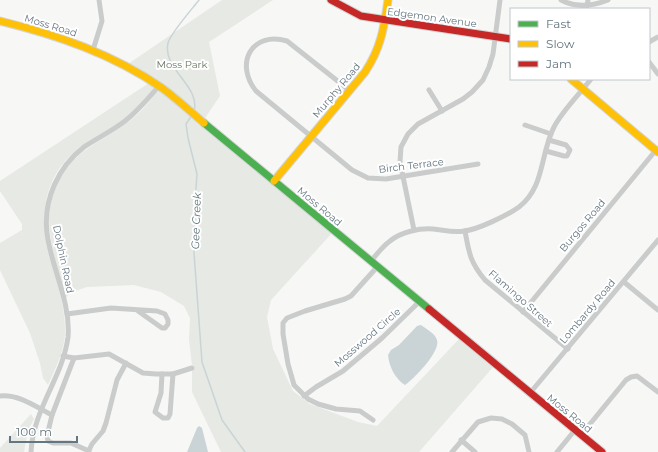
<svg xmlns="http://www.w3.org/2000/svg" width="658" height="452" font-family="Montserrat,sans-serif">
  <rect width="100%" height="100%" fill="#f7f7f6"/>
  <g fill="#e6e9e4">
    <polygon points="222,0 273,0 209,42 220,96 205,118 128,64"/>
    <path d="M149,83L155,87C145,99 135,112 121,121C97,137 71,148 56,174C25,229 67,279 65,334C64,352 55,369 48,385L43,378L40,363L30,333L0,270V243L22,230V224L0,191V181Z"/>
    <path d="M159,90L332,233L271,300L267,317L273,349L293,391L310,404L358,422L377,426L460,338L494,366L419,452H221L192,392V371L195,369L193,365H192L189,340L190,318L184,306L161,292L134,285L87,287L72,292L65,298C60,277 53,255 50,233C45,201 60,167 87,149C99,140 113,133 125,124C139,115 149,102 159,90Z"/>
    <polygon points="31,414 34,419 28,430 24,452 0,452 0,448"/>
  </g>
  <g fill="#cad4d6">
    <path d="M421,325C426,329 435,333 437,340C441,351 414,379 405,385C395,379 389,366 388,355L391,350L399,345L417,326Z"/>
    <polygon points="199,426 202,428 208,452 187,452 197,428"/>
  </g>
  <g fill="none" stroke-linecap="round" stroke-linejoin="round">
    <g stroke="#cad4d6" stroke-width="1.5">
      <path d="M194,112C201,85 162,70 168,43C170,34 192,9 199,0"/>
      <polyline points="192,115 186,124 188,138 197,174 195,202 194,253 202,362 222,420 245,452"/>
    </g>
    <g stroke="#d3d4d4" stroke-width="9">
      <polyline id="fast" points="204,123 429,309"/>
    </g>
    <g stroke="#d3d4d4" stroke-width="9">
      <g id="slow">
        <path d="M0,21C57,35 113,54 162,88C177,99 190,111 204,123"/>
        <polyline points="571,79 658,152"/>
        <path d="M274,181L365,72C381,48 384,28 388,0"/>
      </g>
    </g>
    <g stroke="#d3d4d4" stroke-width="9">
      <g id="jam">
        <polyline points="331,0 361,16 511,39"/>
        <polyline points="429,309 602,452"/>
      </g>
    </g>
    <g stroke="#cacccc" stroke-width="5">
      <path d="M561,0C576,8 593,6 608,0"/>
      <polyline points="587,6 588,0"/>
      <polyline points="649,42 658,37"/>
      <polyline points="93,50 102,21 99,0"/>
      <polyline points="649,62 658,74"/>
      <path d="M349,90L287,41C252,31 234,63 256,91L352,170L368,178L386,179L478,164"/>
      <polyline points="429,90 442,111"/>
      <polyline points="525,125 551,134"/>
      <polyline points="546,151 564,156 567,156 570,150 566,145 549,140"/>
      <polyline points="414,230 400,162 401,147 408,134 418,124 463,99 472,92 483,80 489,67 493,54 500,0"/>
      <path d="M465,231C469,253 470,262 485,280L568,349"/>
      <path d="M371,261C377,254 383,246 390,241C401,232 419,228 433,229C444,230 453,233 464,231C477,230 508,215 519,207C545,187 540,154 554,127C563,110 579,95 591,79"/>
      <polyline points="624,282 658,310"/>
      <polyline points="523,312 656,150"/>
      <polyline points="67,314 111,308 157,311 165,314 168,320 168,324 165,328 162,328 138,311"/>
      <polyline points="63,356 74,358 109,354 143,373 156,374 173,374 192,368"/>
      <polyline points="74,358 52,415 47,436 48,441 53,443 71,443 89,451"/>
      <polyline points="162,374 161,393 155,412 163,418 168,418 170,414 173,374"/>
      <polyline points="530,393 658,240"/>
      <path d="M0,396C19,394 36,407 52,415"/>
      <polyline points="304,396 316,387 343,371 382,338 420,301"/>
      <polyline points="373,420 360,411 336,409 318,404 308,399 294,385 288,364 283,334 283,323 287,318 305,311 345,299 351,296 378,266"/>
      <polyline points="581,435 626,380 631,377 637,376 658,392"/>
      <polyline points="461,440 475,452"/>
      <path d="M31,452C33,409 63,377 68,337C71,302 51,267 47,233C43,200 58,167 84,147C97,138 112,131 125,121C138,111 148,99 159,86"/>
      <polyline points="88,452 92,444 103,431 106,423 117,380 126,363"/>
      <polyline points="452,452 478,422 491,418 502,419 512,424 525,435 529,452"/>
      <polyline points="557,452 575,430"/>
    </g>
    <use href="#fast" stroke="#4caf50" stroke-width="7"/>
    <use href="#slow" stroke="#ffc107" stroke-width="7"/>
    <use href="#jam" stroke="#c62828" stroke-width="7"/>
  </g>
  <g text-anchor="middle" stroke-width="4" stroke-linejoin="round" paint-order="stroke">
    <g font-size="10" fill="#647680" stroke="#fff">
      <text transform="translate(432 17) rotate(8)" y="4">Edgemon Avenue</text>
      <text transform="translate(51 25) rotate(17)" y="4">Moss Road</text>
      <text transform="translate(336 90) rotate(-50)" y="4">Murphy Road</text>
      <text transform="translate(411 165) rotate(-7)" y="4">Birch Terrace</text>
      <text transform="translate(320 206) rotate(40)" y="4">Moss Road</text>
      <text transform="translate(582 225) rotate(-50)" y="4">Burgos Road</text>
      <text transform="translate(64 259) rotate(78)" y="4">Dolphin Road</text>
      <text transform="translate(521 298) rotate(41)" y="4">Flamingo Street</text>
      <text transform="translate(587 311) rotate(-50)" y="4">Lombardy Road</text>
      <text transform="translate(367 337) rotate(-41)" y="4">Mosswood Circle</text>
      <text transform="translate(570 413) rotate(39)" y="4">Moss Road</text>
    </g>
    <g font-size="10" fill="#687862" stroke="#fff">
      <text x="182" y="68">Moss Park</text>
    </g>
    <g font-size="11" font-style="italic" fill="#5e767a" stroke="#fff">
      <text transform="translate(196 221) rotate(-88)" y="4">Gee Creek</text>
    </g>
  </g>
  <rect x="510" y="8" width="140" height="72" fill="#ffffff" stroke="#c1c8cc"/>
  <rect x="518" y="21" width="20" height="6" fill="#4caf50" stroke="#c1c8cc"/>
  <text x="546" y="28" font-size="12" fill="#647680">Fast</text>
  <rect x="518" y="41" width="20" height="6" fill="#ffc107" stroke="#c1c8cc"/>
  <text x="546" y="48" font-size="12" fill="#647680">Slow</text>
  <rect x="518" y="61" width="20" height="6" fill="#c62828" stroke="#c1c8cc"/>
  <text x="546" y="68" font-size="12" fill="#647680">Jam</text>
  <path d="M10 436v6h67v-6" fill="none" stroke="#647680" stroke-width="2"/>
  <text x="16" y="436" font-size="12" fill="#647680" stroke="#ffffff" stroke-width="3" paint-order="stroke">100 m</text>
</svg>
